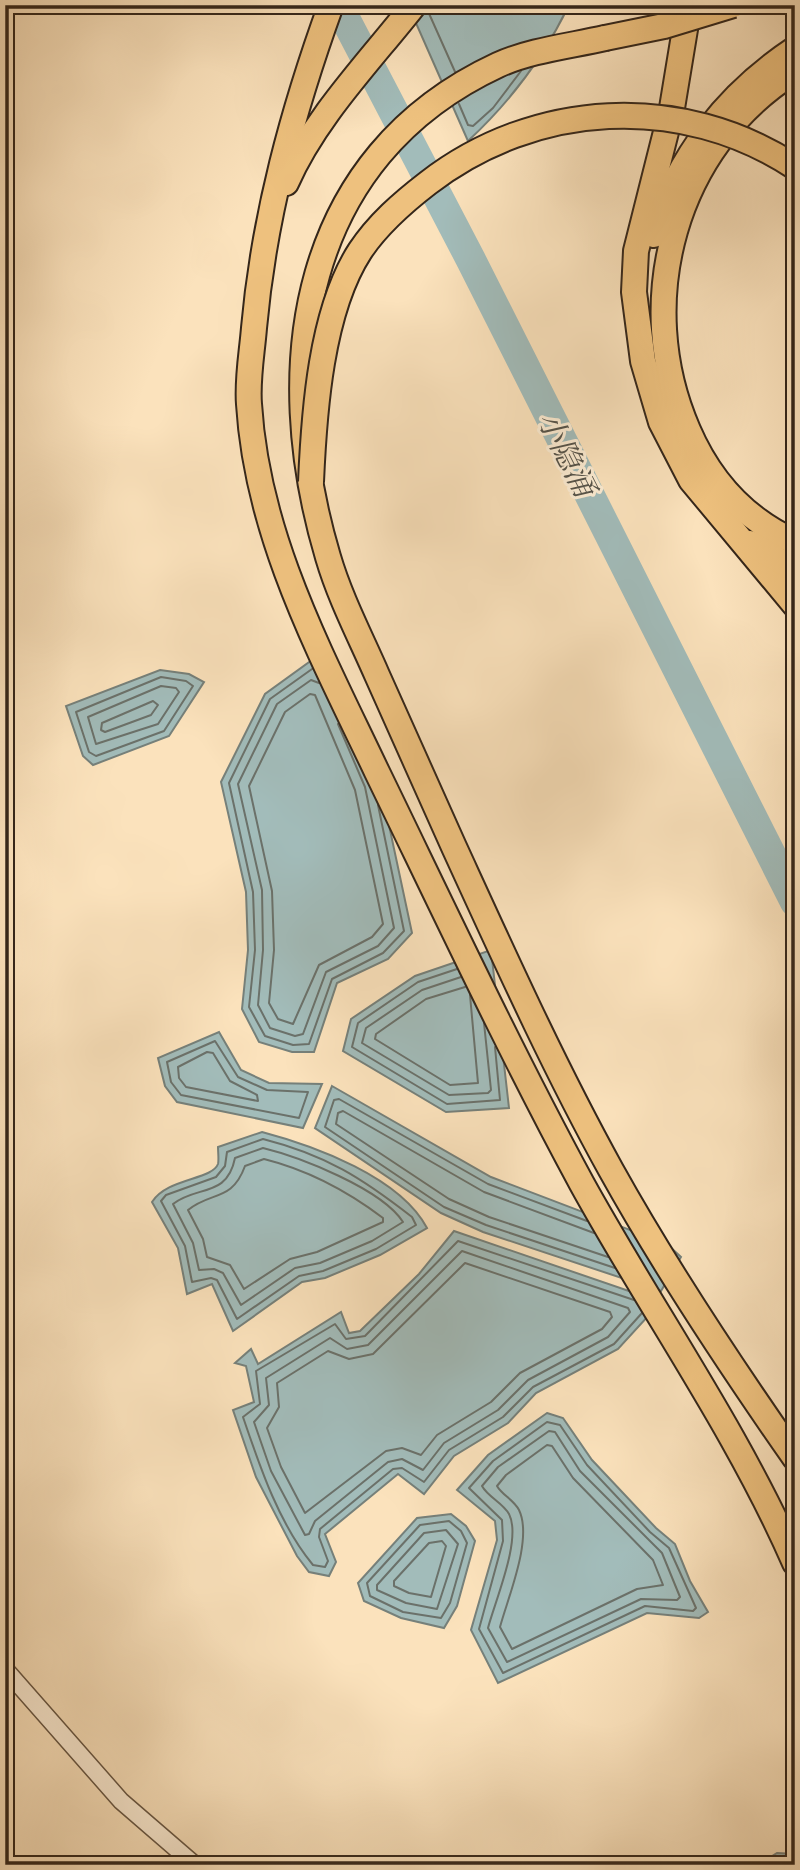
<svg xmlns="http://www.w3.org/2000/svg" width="800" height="1870" font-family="Alegreya,'Noto Serif SC',serif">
  <rect width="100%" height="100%" fill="#fbe2bc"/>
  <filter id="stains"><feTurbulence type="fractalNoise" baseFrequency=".00286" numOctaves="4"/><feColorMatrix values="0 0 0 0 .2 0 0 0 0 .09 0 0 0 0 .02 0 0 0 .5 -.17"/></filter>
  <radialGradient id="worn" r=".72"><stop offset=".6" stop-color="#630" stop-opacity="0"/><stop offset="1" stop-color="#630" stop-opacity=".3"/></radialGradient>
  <g fill="#a2bcba" stroke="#76807a" stroke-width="2">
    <path d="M408,5H569C544,57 510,102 468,141Z"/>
    <polygon points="312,660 380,783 412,933 388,959 337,983 314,1052 292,1052 259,1042 242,1009 248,950 246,892 221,782 265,694"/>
    <polygon points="160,670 189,674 204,682 169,736 93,765 83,756 66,706"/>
    <polygon points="491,950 509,1108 446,1112 343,1051 351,1019 415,976"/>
    <polygon points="219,1032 241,1070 269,1083 322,1084 303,1128 177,1102 165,1086 158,1058"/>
    <polygon points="332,1086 491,1177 667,1244 681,1257 661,1291 483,1232 441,1213 315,1128"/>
    <path d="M262,1132C315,1146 400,1177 427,1228L380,1255L325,1278L302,1282L233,1331L212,1284L187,1294L178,1248L152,1202C167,1178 212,1180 218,1164C219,1160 218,1152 218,1147Z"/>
    <polygon points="454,1231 661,1302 618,1349 536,1393 508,1423 454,1456 424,1494 398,1474 325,1534 336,1562 329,1576 309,1572 297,1556 256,1477 233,1410 254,1402 246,1366 235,1363 251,1349 258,1364 341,1312 349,1333 360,1331 419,1274"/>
    <polygon points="547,1413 563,1418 592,1460 656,1528 675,1544 690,1581 708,1612 699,1618 647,1613 498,1683 471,1630 497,1540 495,1521 457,1490 488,1455"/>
    <polygon points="451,1514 466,1526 475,1541 457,1606 444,1628 401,1618 364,1601 358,1583 417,1518"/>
    <polygon points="777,1853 795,1854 795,1865 758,1865"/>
  </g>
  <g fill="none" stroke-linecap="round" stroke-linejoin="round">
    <g stroke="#6b716a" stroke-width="2">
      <polyline points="427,9 456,74"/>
      <polyline points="459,104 468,125 473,126 493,108 521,71"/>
      <polyline points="312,669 270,699 229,783 253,892 255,950 249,1007 265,1036 293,1045 309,1044 332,979 383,953 404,931 378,805"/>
      <polygon points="161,677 186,681 193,686 164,731 96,756 89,752 76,712"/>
      <polyline points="319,683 311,680 277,704 238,784 262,890 263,950 258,1005 270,1028 295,1036 303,1034 326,972 378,946 394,928 365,787 338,724"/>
      <polygon points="161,686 176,688 179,692 158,724 96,744 88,717"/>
      <polygon points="310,694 315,695 355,790 383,924 372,937 319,965 293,1024 278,1019 269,1003 274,950 272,891 249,786 285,712"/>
      <polygon points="153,701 158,705 151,715 105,732 101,730 102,723"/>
      <polyline points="457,969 418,982 358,1023 352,1047 447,1104 500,1100 495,1047"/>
      <polyline points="461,977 422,990 366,1028 362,1043 449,1095 488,1093 491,1090 484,1023"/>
      <polyline points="465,987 426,999 376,1034 375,1039 450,1085 478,1083 470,995"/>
      <polygon points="215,1041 238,1077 267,1090 308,1092 299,1118 181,1095 171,1082 167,1062"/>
      <polygon points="207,1052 213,1053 230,1081 257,1095 258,1101 186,1087 179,1078 178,1067"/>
      <path d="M263,1139C326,1155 362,1178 412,1217L416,1225L376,1249L323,1271L299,1276L237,1319L217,1280L211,1278L192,1282L185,1246L161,1201L166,1195L216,1177L225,1166L227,1152Z"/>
      <path d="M263,1148C300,1157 382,1189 403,1222L372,1241L320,1263L295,1268L241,1305L223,1273L214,1269L199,1270L193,1243L173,1204C197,1185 227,1198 235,1158Z"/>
      <path d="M264,1159C308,1170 346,1190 383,1218V1222L317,1252L290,1259L244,1289L230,1265L207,1257L203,1239L188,1210C211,1191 232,1202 245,1166Z"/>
      <polyline points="587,1221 488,1184 339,1099 334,1100 325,1127 444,1207 486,1225 615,1268"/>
      <polyline points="594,1233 484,1192 343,1111 338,1113 336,1124 449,1199 489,1217 608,1257"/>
      <polygon points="462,1251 628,1308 630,1312 608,1337 528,1380 498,1410 444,1443 423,1470 402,1459 388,1462 315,1521 309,1534 305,1535 271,1471 254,1422 269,1405 266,1378 330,1338 347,1349 368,1345"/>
      <polygon points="465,1263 610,1312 612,1317 602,1329 520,1373 491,1402 437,1435 421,1455 402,1448 386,1451 305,1513 281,1467 267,1428 279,1407 277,1383 328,1351 349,1359 373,1354"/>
      <path d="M634,1300L458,1241L365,1336L346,1339L335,1324L256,1371L260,1404L243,1417C260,1467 279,1524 313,1565L325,1567L328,1561L319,1537L320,1529L393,1469L402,1468L424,1482L449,1450L503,1417L533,1387L614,1344L642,1313"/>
      <polygon points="547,1422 560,1425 587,1465 650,1532 669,1548 696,1608 693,1611 645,1606 503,1673 479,1629 503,1541 502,1520 469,1488 493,1461"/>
      <path d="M549,1431L555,1432L580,1471L662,1553L680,1597L677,1600L641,1599L507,1662L488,1628C495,1601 522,1539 509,1514C503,1503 488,1497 482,1486L498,1467Z"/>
      <path d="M547,1445L552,1446L573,1478L653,1560L663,1585L637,1589L512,1649L500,1627C508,1597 533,1539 519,1510C514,1500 502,1495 497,1486L506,1475Z"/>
      <polygon points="449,1521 461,1531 467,1543 450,1603 441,1618 403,1612 370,1596 367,1583 420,1525"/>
      <polygon points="446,1530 458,1544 437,1609 406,1603 377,1590 377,1585 424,1533"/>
      <polygon points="442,1541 446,1546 431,1597 409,1593 394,1586 394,1581 429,1543"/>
    </g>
    <polyline stroke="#a2bcba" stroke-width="30" points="338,5 471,260 795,902"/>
    <g stroke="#665542" stroke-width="19">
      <polyline id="minor" points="5,1669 121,1801 195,1865"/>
    </g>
    <g stroke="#34261a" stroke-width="28">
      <g id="highway">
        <path d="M331,5C293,110 264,216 254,328C252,353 247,379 249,404C257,537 321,654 377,772C444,910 509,1049 582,1184C652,1311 737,1430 795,1563"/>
        <polyline points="689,5 672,108 636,251 634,292 643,361 661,422 691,480 795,605"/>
        <path d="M605,38C570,46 531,50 498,65C300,157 271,366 328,557C340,598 360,636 377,675C403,732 428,790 454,847C504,956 553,1065 611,1170C666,1269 730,1365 795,1458"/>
        <path d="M795,71C674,146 632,302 688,430C710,481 744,519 795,542"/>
        <path d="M286,183C315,117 370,61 414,5"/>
        <path d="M654,235C678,157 727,94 795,49"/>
        <polyline points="750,543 795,570"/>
      </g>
    </g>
    <use href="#minor" stroke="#fcecd3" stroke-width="16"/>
    <use href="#highway" stroke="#eec17e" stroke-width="24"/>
    <g stroke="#34261a" stroke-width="28" stroke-linecap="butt">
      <g id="highway-bridge">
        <polyline points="605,38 664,26 733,5"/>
        <path d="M311,482C314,412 321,311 360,251C378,224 402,203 428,183C534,101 681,92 795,167"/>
      </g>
    </g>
    <use href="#highway-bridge" stroke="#eec17e" stroke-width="24"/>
  </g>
  <g text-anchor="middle" stroke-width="6" stroke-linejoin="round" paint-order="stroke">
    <g font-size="30" font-style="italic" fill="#55534a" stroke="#fcecd3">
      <text transform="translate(566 454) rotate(63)" y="10">小隐涌</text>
    </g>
  </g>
  <rect width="800" height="1870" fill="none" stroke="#fbe2bc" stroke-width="28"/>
  <rect x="7" y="7" width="786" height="1856" fill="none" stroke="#34261a" stroke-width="3.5"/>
  <rect x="14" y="14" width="772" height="1842" fill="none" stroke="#34261a" stroke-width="2"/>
  <rect width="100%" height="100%" filter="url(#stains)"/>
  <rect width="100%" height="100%" fill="url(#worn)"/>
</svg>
